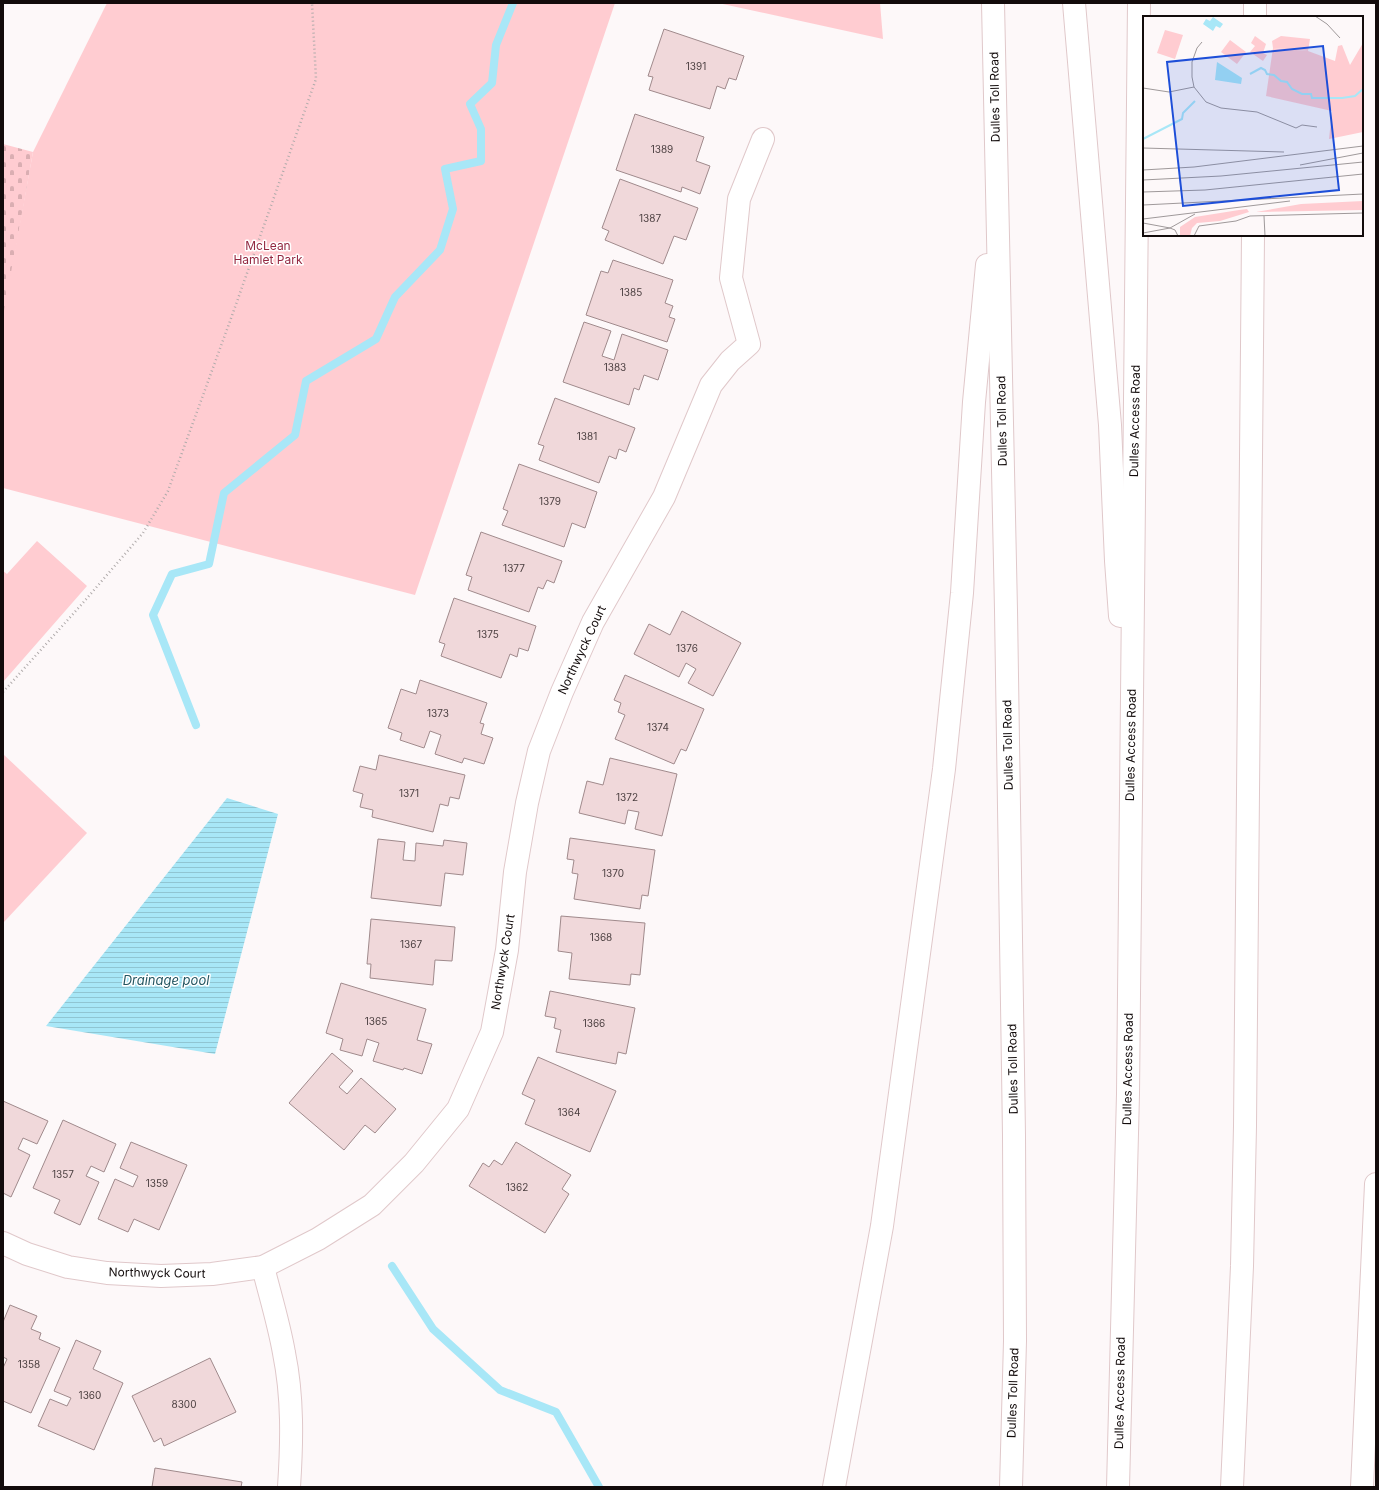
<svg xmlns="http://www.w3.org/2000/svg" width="1379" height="1490" font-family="Inter,sans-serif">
  <defs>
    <pattern id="cemetery-stones" width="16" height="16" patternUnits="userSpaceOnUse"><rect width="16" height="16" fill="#ffccd1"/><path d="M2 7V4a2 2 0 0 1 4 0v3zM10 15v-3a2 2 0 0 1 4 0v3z" fill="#daaeb2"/></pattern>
    <pattern id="water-rules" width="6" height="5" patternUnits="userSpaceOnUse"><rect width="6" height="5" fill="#a8e7f7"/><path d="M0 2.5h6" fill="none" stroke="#90c5d2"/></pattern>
  </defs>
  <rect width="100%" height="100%" fill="#fdf8f9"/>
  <polygon fill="url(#cemetery-stones)" points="3,144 33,152 3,322"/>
  <g fill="#ffccd1">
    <polygon points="107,3 615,3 415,595 3,488 3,316 33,152"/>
    <polygon points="718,3 880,3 883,39"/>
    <polygon points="37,541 87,586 3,682 3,571 7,574"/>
    <polygon points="3,754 87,833 3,923"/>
  </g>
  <polygon fill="url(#water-rules)" points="227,798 278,814 215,1054 46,1026"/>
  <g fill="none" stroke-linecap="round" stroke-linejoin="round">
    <g stroke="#a8e7f7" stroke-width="8">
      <polyline points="196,725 153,615 172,574 209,564 224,493 295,435 306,381 376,339 395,297 440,250 453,209 445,169 481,161 481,129 470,104 492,83 496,45 513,3"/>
      <polyline points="392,1266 433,1329 500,1390 556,1412 599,1487"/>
    </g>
  </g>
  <g fill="#f0d8da" stroke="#a08a8c">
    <polygon points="664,29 744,56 736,80 729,78 725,89 717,86 710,109 649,90 653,77 648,76"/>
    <polygon points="635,114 704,137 696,161 710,166 700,194 682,187 681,192 616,170"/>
    <polygon points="620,179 698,208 686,240 674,236 663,264 605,240 609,231 602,228"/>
    <polygon points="613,260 673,280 665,303 673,306 669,317 675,319 667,342 586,315 601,271 608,273"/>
    <polygon points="584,322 611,331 602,356 614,360 622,334 668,350 658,380 644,375 639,390 634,388 629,405 563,382"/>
    <polygon points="555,398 635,428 626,452 619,449 616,459 609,456 599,483 539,460 544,446 538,444"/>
    <polygon points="519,464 597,492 585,528 572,523 564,547 502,525 508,511 503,509"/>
    <polygon points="481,532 562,561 554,583 547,580 543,589 538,587 529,612 468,590 472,577 466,575"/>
    <polygon points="454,598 536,626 528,651 519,648 517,657 510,654 501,678 441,656 445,644 439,642"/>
    <polygon points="682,611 741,643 713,696 688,683 696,669 686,663 679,677 634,654 649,624 670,635"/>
    <polygon points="625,675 704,709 686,751 681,749 674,764 615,739 625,715 618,712 621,703 614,700"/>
    <polygon points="420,680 487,703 480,723 484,724 481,734 493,738 484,764 464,758 462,763 435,754 441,735 430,731 424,748 400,740 402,733 388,728 401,689 416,694"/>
    <polygon points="379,755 465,775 459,799 450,797 448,806 440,804 433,832 372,817 373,810 360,807 363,794 353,791 360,766 376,770"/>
    <polygon points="610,758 677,774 662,836 635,829 639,812 628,810 625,824 579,813 587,781 603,785"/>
    <polygon points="570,838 655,850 648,896 642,895 640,909 574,899 578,874 572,873 574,860 567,859"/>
    <polygon points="378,839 405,842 403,860 415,861 416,843 443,846 444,840 467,843 463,875 445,873 441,906 371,898"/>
    <polygon points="561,916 645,923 640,975 631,974 630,985 569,979 572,953 558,951"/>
    <polygon points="371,919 455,927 452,961 435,960 433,985 370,978 371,964 367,964"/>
    <polygon points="341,983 426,1009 417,1040 432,1044 422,1074 404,1068 403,1070 373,1061 379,1043 367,1039 362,1056 340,1050 343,1039 326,1033"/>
    <polygon points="550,991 635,1008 626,1054 618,1052 616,1064 556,1052 561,1030 554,1028 556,1018 545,1016"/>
    <polygon points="332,1053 353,1071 339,1087 347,1094 361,1078 396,1109 375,1133 365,1125 344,1150 289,1103"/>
    <polygon points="538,1057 616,1091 590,1152 525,1124 535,1100 522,1094"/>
    <polygon points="3,1101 48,1121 37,1144 23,1138 18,1149 30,1155 11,1197 3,1193"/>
    <polygon points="63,1120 116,1144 104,1172 91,1166 86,1176 99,1182 80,1225 54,1213 60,1200 33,1188"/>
    <polygon points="131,1142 187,1165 159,1230 134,1219 128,1232 98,1219 115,1179 133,1187 138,1176 120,1168"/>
    <polygon points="516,1142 571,1175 562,1189 569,1194 545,1233 469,1186 483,1163 489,1167 494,1160 502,1165"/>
    <polygon points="10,1305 37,1316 31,1329 41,1333 39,1339 60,1348 31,1413 3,1401 3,1368 7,1359 3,1357 3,1322"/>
    <polygon points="76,1340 101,1351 93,1369 123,1383 94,1450 38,1426 50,1399 67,1406 71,1398 54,1391"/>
    <polygon points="210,1358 236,1412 164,1446 161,1438 154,1442 132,1396"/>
    <polygon points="155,1468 242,1482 241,1487 152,1487"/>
  </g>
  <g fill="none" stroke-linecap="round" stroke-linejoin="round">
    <g stroke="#e0c8ca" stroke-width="24">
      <g id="minor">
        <polyline points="3,1243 27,1254 68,1267 107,1273 161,1276 212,1274 263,1267 318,1239 372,1205 414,1163 458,1109 492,1032 507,950 515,872 527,803 539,751 562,692 593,622 664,497 711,385 730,361 749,344 731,278 739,199 763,139"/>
        <path d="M263,1267C270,1295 279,1324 284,1353C293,1397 292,1442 289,1487"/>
      </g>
    </g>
    <g stroke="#e0c8ca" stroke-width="24">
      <g id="highway">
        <polyline points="993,3 1006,610 1014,1135 1015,1341 1011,1487"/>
        <polyline points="1074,3 1110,425 1116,561 1120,616"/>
        <polyline points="1255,17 1255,3"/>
        <polyline points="834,1487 882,1226 944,769 962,593 974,402 987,265"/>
        <polyline points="1118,1487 1128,1094 1139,3"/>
        <polyline points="1232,1487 1242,1266 1245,1126 1253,235"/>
        <polyline points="1362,1487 1376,1184"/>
      </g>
    </g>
    <polyline stroke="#b0abab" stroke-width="2.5" stroke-dasharray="1 3" stroke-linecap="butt" points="3,692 82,604 143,533 168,491 229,324 316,79 312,3"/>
    <use href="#minor" stroke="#fff" stroke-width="22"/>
    <use href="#highway" stroke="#fff" stroke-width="22"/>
  </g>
  <g text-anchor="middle" stroke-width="3" stroke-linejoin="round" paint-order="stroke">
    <g font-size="10" fill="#4a3e3f">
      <text x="696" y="70">1391</text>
      <text x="662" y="153">1389</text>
      <text x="650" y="222">1387</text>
      <text x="631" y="296">1385</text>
      <text x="615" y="371">1383</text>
      <text x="587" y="440">1381</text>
      <text x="550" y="505">1379</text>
      <text x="514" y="572">1377</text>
      <text x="488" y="638">1375</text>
      <text x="687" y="652">1376</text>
      <text x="438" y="717">1373</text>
      <text x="658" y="731">1374</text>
      <text x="409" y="797">1371</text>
      <text x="627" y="801">1372</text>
      <text x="613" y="877">1370</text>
      <text x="601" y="941">1368</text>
      <text x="411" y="948">1367</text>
      <text x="376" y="1025">1365</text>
      <text x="594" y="1027">1366</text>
      <text x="569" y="1116">1364</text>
      <text x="63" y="1178">1357</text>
      <text x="157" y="1187">1359</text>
      <text x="517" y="1191">1362</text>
      <text x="29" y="1368">1358</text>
      <text x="90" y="1399">1360</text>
      <text x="184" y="1408">8300</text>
    </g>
    <g font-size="12" fill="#120b0b" stroke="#fff">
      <text transform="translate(995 97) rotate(-91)" y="4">Dulles Toll Road</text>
      <text transform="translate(1002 421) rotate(-91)" y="4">Dulles Toll Road</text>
      <text transform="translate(1135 421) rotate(-89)" y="4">Dulles Access Road</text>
      <text transform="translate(582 650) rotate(-65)" y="4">Northwyck Court</text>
      <text transform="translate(1008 745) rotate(-91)" y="4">Dulles Toll Road</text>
      <text transform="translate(1131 745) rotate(-89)" y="4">Dulles Access Road</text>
      <text transform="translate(503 962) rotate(-81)" y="4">Northwyck Court</text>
      <text transform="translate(1013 1069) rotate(-91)" y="4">Dulles Toll Road</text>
      <text transform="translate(1128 1069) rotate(-89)" y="4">Dulles Access Road</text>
      <text transform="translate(157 1273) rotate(1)" y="4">Northwyck Court</text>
      <text transform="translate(1013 1393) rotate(-88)" y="4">Dulles Toll Road</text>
      <text transform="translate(1120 1393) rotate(-89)" y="4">Dulles Access Road</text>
    </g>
    <g font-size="12" fill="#932841" stroke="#fff">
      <text x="268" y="250">McLean<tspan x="268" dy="14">Hamlet Park</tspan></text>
    </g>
    <g font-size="13" font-style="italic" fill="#245662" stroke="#fff">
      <text x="166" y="985">Drainage pool</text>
    </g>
  </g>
  <g transform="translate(1143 16)">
    <rect width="220" height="220" fill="#fdf8f9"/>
    <path d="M220,185V194L113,196L158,188ZM96,194L104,193L106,196L77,205L54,207L49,212L47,220H37V211L52,201Z" fill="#ffccd1"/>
    <path d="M22,14L40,19L32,43L14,37ZM138,20L167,23L165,35L130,32L129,25Z" fill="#ffccd1"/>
    <path d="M112,20L123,28L120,37L124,39L120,45L107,36L112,30L108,27ZM87,24L103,36L94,48L78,36ZM220,27V116L186,123L189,95L123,80L130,32L165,35L192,45L195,30L199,29L207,49Z" fill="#ffccd1"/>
    <path d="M70,1L80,8L77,12L73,10L70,15L60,8L63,3L67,5ZM74,46L99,62L98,68L72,64Z" fill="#a8e7f7"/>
    <path fill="none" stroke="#a8e7f7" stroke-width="2" d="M107,58L118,52L122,54L124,58L131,59L138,65L144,66L149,73L159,78H168L169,82H199L212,80L220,73M0,123L39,103L40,97L52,85"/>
    <path fill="none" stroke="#9f999a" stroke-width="1" d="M172,0L184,8L197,22M59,26L54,32L49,46V61L51,71L63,86L78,92L114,96L153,112L159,109L174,111M0,72L26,76L51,71M0,132L141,136M157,149L220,137M0,154L51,151L220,130M37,163L38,175M0,164L78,160L220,146M0,176L62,174L220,158M0,189L220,178M121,200L122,220M0,203L147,185M0,207L27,212L32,214L35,220M0,217L27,212L52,198M51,220L56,210L93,205L107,200L220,197"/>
    <path fill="#1d4ed8" fill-opacity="0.15" stroke="#1d4ed8" stroke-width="2" d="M180,30L196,174L40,190L24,46Z"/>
    <rect width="220" height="220" fill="none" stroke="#120b0b" stroke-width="2"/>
  </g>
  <rect width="1379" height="1490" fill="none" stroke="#120b0b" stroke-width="8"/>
</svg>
